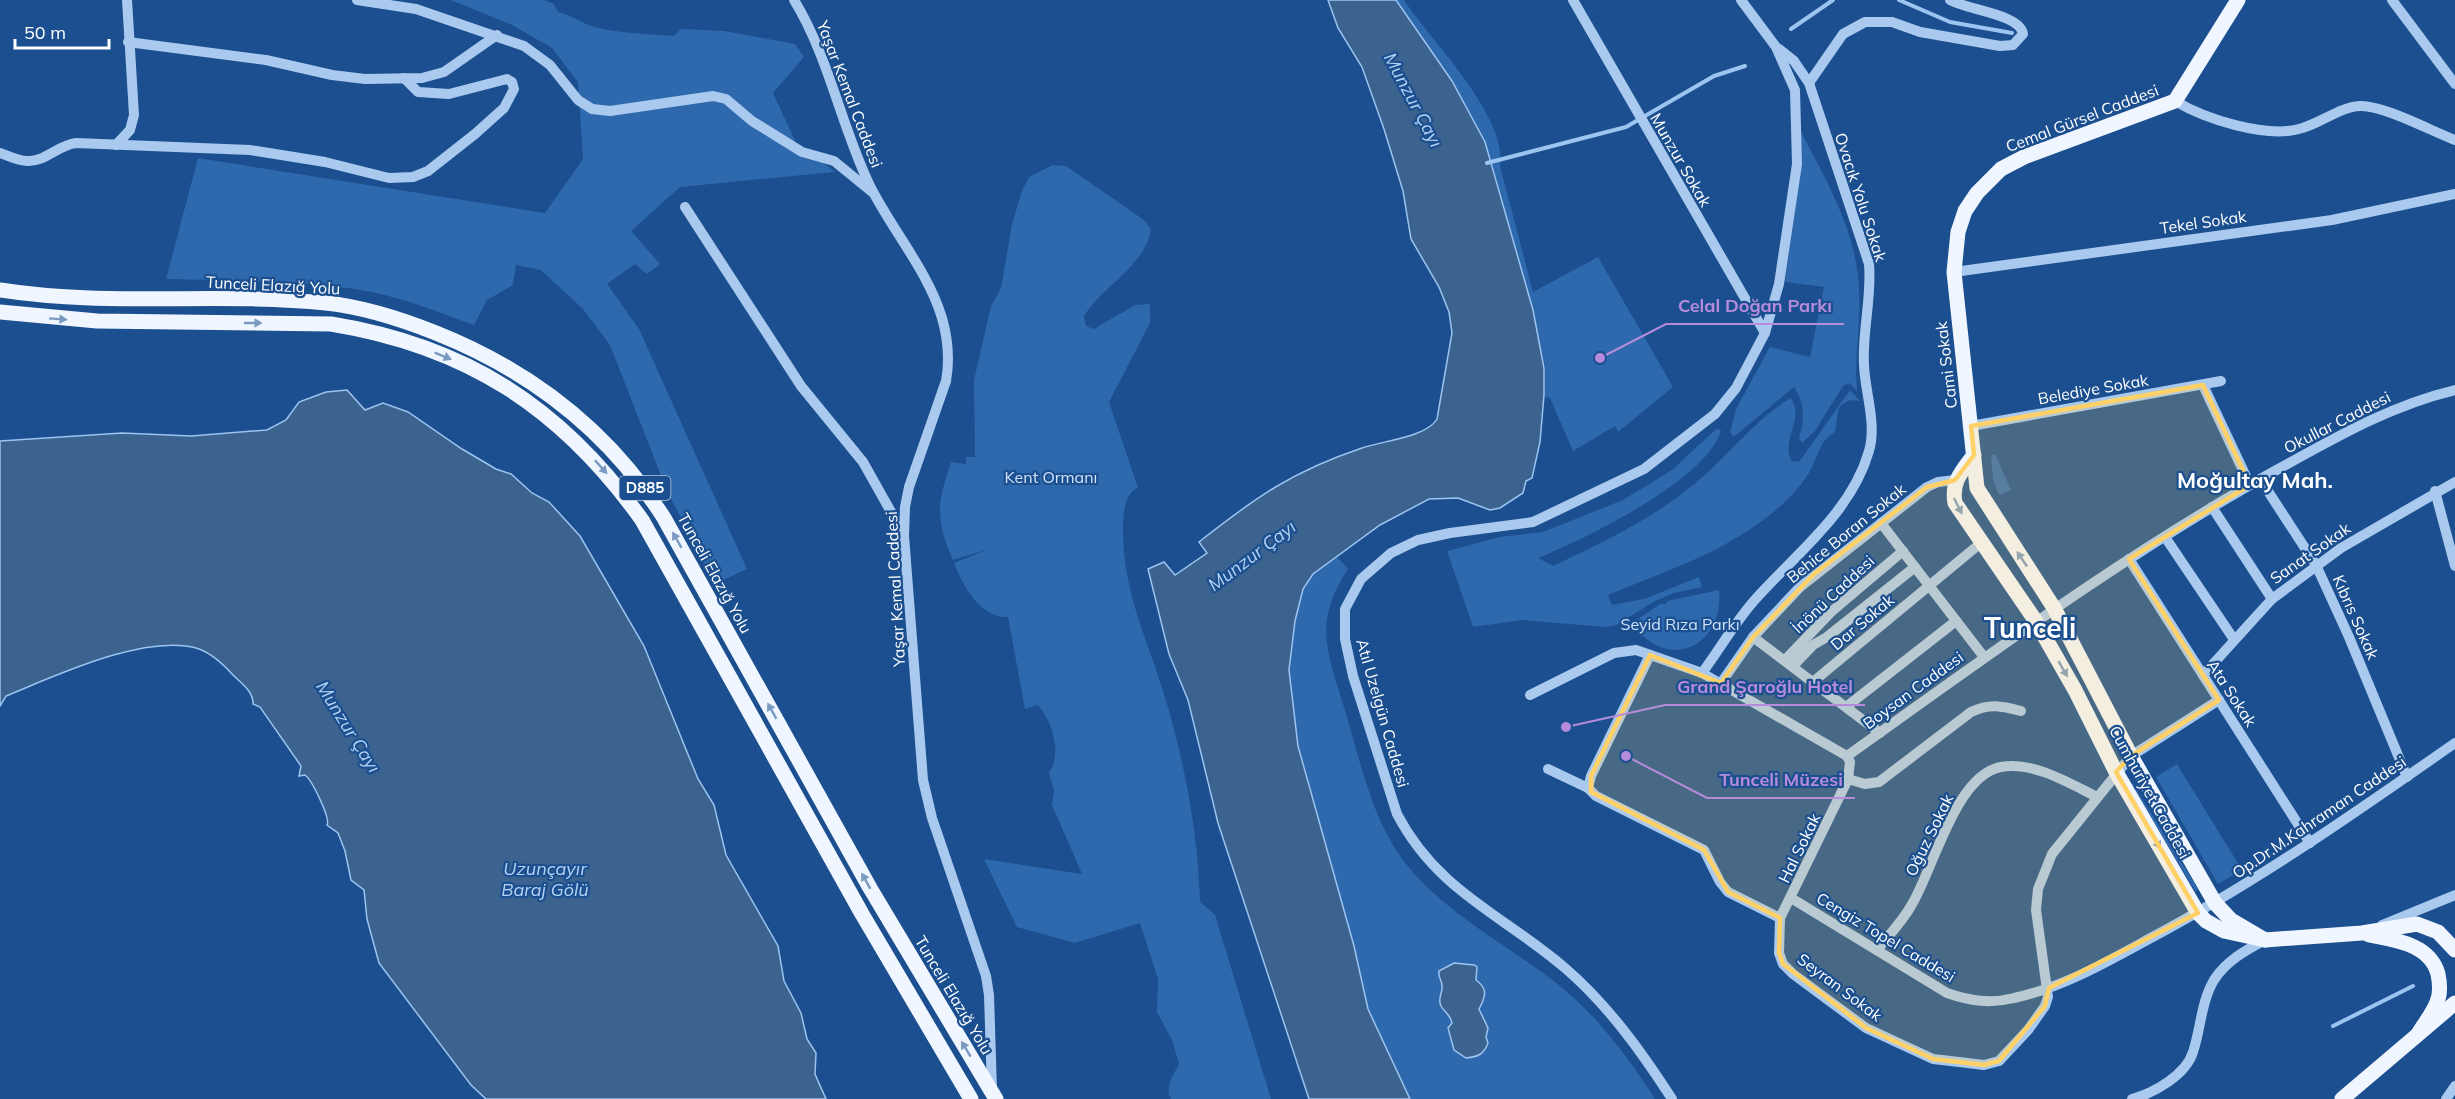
<svg xmlns="http://www.w3.org/2000/svg" width="2455" height="1099" font-family="Mulish,sans-serif">
  <rect width="100%" height="100%" fill="#1b4f8f"/>
  <g fill="#2e69ad">
    <path d="M451,0H544L554,4L558,12C569,15 578,20 586,24C605,33 653,34 674,36L681,29L724,31L795,44L804,57L773,93L803,158L824,163L835,172L680,187L631,231L660,264L647,274L635,264L607,284L639,329L747,569L715,584L667,491L610,345L583,309L541,270L516,265L513,285L487,300L474,325C435,311 396,295 355,289C292,280 228,281 166,279L198,158L545,213L583,159L578,82L552,48L512,25Z"/>
    <path d="M1396,0H1404C1431,41 1508,116 1500,166L1533,292L1598,257L1673,387L1618,432L1615,426L1573,451L1550,398L1545,397V368L1533,310L1484,140L1452,81Z"/>
    <path d="M1797,124C1824,177 1857,229 1859,290C1861,324 1854,356 1857,391L1849,383L1843,386L1815,431L1802,443L1799,438C1805,417 1805,406 1794,387L1736,435L1733,436L1730,432L1736,409L1770,347L1810,357L1824,287L1785,282L1792,223Z"/>
    <path d="M1053,165L1066,166L1144,220L1151,229C1146,265 1102,287 1084,316L1086,326L1094,329L1135,305L1150,304V323L1109,402L1138,488C1118,495 1123,542 1125,560C1130,605 1150,648 1163,691C1184,758 1198,832 1200,902L1215,915L1271,1099H1171C1164,1088 1174,1074 1179,1064L1172,1040L1157,1012L1158,979L1140,923L1075,943L1017,927L984,859L1082,874L1052,805L1054,791L1049,773C1062,753 1053,723 1038,705L1025,709L1008,617C980,618 963,586 954,563L989,549L953,560C935,518 937,504 951,462L966,464V457H975L974,380L991,306L1001,288L1012,224L1022,191L1029,177Z"/>
    <path d="M1850,390L1860,401L1849,400L1839,407L1835,432C1821,440 1819,452 1813,465C1809,475 1799,487 1792,495C1738,549 1675,567 1608,595L1612,605L1644,599L1699,577L1702,587L1674,593L1655,601L1616,625L1605,627L1522,620L1473,627L1447,551L1500,537L1543,532L1623,500L1672,470L1716,429L1721,430C1709,479 1583,540 1538,558L1553,566C1599,544 1648,521 1688,489C1723,463 1754,419 1791,398C1805,419 1780,442 1792,461L1799,462Z"/>
    <polygon points="1995,454 2011,490 1999,495 1993,480 1991,455"/>
    <path d="M1336,556L1348,569C1313,622 1327,652 1344,707C1359,756 1370,813 1400,856C1440,911 1502,941 1555,982C1596,1014 1627,1055 1655,1099H1410L1368,1009L1354,946L1298,746L1290,695L1289,670L1295,621L1303,589L1313,574Z"/>
    <path d="M1719,590C1724,630 1691,665 1652,643C1644,638 1637,630 1631,624L1660,604H1666L1667,601Z"/>
    <polygon points="2177,764 2242,870 2218,884 2156,777"/>
    <polygon points="2133,784 2198,889 2196,892 2131,785"/>
  </g>
  <g fill="#3c6290" stroke="#9cc4f0" stroke-width="1.5">
    <path d="M1328,0H1396L1452,81L1485,142L1533,310L1544,368V395L1540,442L1532,478L1526,481L1523,493L1500,508L1490,510L1458,498L1429,499L1380,525L1313,574L1303,589L1295,621L1289,670L1298,746L1354,946L1368,1009L1410,1099H1309L1218,823L1188,700L1169,654L1148,569L1164,562L1175,575L1207,553L1199,542C1256,497 1293,471 1362,448C1382,441 1427,437 1437,419L1452,333L1449,312L1439,287L1411,239L1403,191L1384,129L1362,67L1338,28Z"/>
    <path d="M347,390L365,410L383,403L408,412L462,449L496,469L511,474L532,493L549,502L580,536L644,646L698,779L714,805L726,855L778,946L784,981L801,1013L807,1039L816,1053L815,1074L826,1099H486L471,1085L379,963L367,919L364,890L351,880L345,851L338,833L327,825C331,819 312,780 305,775L299,776L301,766L260,707L253,704C254,692 241,683 233,675C224,665 210,652 196,648C144,634 55,676 6,696L0,706V441L122,433L191,436L267,430L286,420L299,402L326,392Z"/>
    <path d="M1454,963L1474,965L1477,967L1476,980C1488,989 1486,996 1479,1009L1488,1028L1486,1037L1488,1043C1484,1054 1478,1057 1466,1058L1454,1050L1448,1028L1452,1023C1450,1014 1445,1013 1441,1006C1437,998 1443,993 1442,986C1442,980 1438,978 1439,971Z"/>
  </g>
  <g fill="none" stroke-linecap="round" stroke-linejoin="round">
    <g stroke="#9cc4f0" stroke-width="4">
      <polyline points="1899,0 1950,22 2012,33"/>
      <polyline points="1791,29 1833,0"/>
      <polyline points="1487,163 1626,127 1714,76 1745,66"/>
      <polyline points="2333,1026 2413,986"/>
    </g>
    <g stroke="#a9c9ee" stroke-width="10">
      <polyline points="357,0 416,9 524,46 550,65 578,100 592,109 610,111 713,96 726,99 752,121 802,152 834,161 872,192"/>
      <path d="M794,0C829,57 841,126 870,186C892,230 928,271 942,318C948,339 950,359 946,381L909,487L905,507L904,536L923,780L932,818L986,976L989,995L992,1090"/>
      <polyline points="1573,0 1765,333"/>
      <polyline points="2392,0 2455,84"/>
      <polyline points="128,42 266,60 332,75 365,79 422,78 444,72 497,35"/>
      <path d="M1809,83L1843,34L1865,22H1892L1920,32L2000,46L2013,45L2023,34C2020,14 1967,10 1950,0"/>
      <path d="M2175,101C2205,119 2265,138 2299,129C2320,124 2339,107 2360,106C2383,105 2431,131 2455,140"/>
      <polyline points="116,145 130,130 134,115 127,0"/>
      <path d="M0,153C9,156 18,161 27,161C45,162 58,145 76,143L250,150L325,162L389,178L413,177L428,171L475,134L504,108L514,89L512,82L507,79L449,94L418,92L404,78"/>
      <polyline points="685,207 801,386 863,462 904,535"/>
      <polyline points="1954,272 2332,220 2455,194"/>
      <polyline points="2203,385 2250,485"/>
      <polyline points="1971,426 2221,381"/>
      <polyline points="2260,479 2316,565 2349,637 2407,777"/>
      <polyline points="2435,491 2455,566"/>
      <polyline points="2212,507 2272,599"/>
      <polyline points="1881,523 1984,657"/>
      <polyline points="2165,537 2233,638"/>
      <polyline points="2129,559 2310,843"/>
      <polyline points="1753,637 1880,733"/>
      <polyline points="1650,655 1591,776 1588,788 1596,796 1704,850 1720,882 1728,892 1780,918"/>
      <polyline points="1785,660 1831,612 1903,551"/>
      <polyline points="1793,666 1813,645 1827,637 1915,567"/>
      <path d="M1702,673C1719,650 1734,624 1753,602C1794,555 1851,514 1869,451C1877,424 1865,392 1864,365C1862,331 1872,298 1869,264L1809,83L1794,61L1779,49"/>
      <polyline points="2203,675 2272,599 2341,548 2455,482"/>
      <polyline points="1814,681 1982,542"/>
      <polyline points="1721,683 1753,637 1800,587 1927,487 1938,482 1955,480"/>
      <polyline points="1530,695 1614,653 1636,650 1702,673 1847,756"/>
      <polyline points="1846,707 1956,621"/>
      <polyline points="1847,756 1850,762 1848,779 1780,918 1779,953 1783,964 1793,974 1866,1028 1933,1059 1959,1062 1984,1065 1999,1061 2028,1030 2045,1006 2048,997 2036,910 2038,889 2052,854 2131,756 2219,700"/>
      <path d="M1847,756C1989,655 2129,551 2282,467C2338,436 2392,405 2455,390"/>
      <polyline points="1548,769 1588,788"/>
      <path d="M1848,779L1865,784L1879,782L1971,712C1990,703 2002,706 2021,711"/>
      <path d="M1791,898L1947,993C1970,1001 1990,1004 2014,998C2061,988 2105,963 2147,940C2255,883 2355,813 2455,743"/>
      <polyline points="2382,925 2455,895"/>
      <path d="M1877,950C1888,936 1902,922 1911,906C1933,871 1955,775 2001,767C2033,761 2069,783 2097,797"/>
      <path d="M1672,1099C1641,1051 1608,1005 1565,968C1502,914 1438,892 1397,814L1353,676L1345,639V609L1361,579L1391,553L1418,540L1450,533L1533,522L1644,469L1715,414L1736,388L1765,333L1779,284L1797,164L1795,90L1776,47L1741,0"/>
      <path d="M2132,1099C2154,1093 2186,1075 2193,1052C2201,1028 2201,1002 2214,980C2226,961 2246,950 2265,940"/>
      <polyline points="2446,1099 2455,1086"/>
    </g>
    <g stroke="#f0f6ff" stroke-width="15">
      <polyline points="2238,0 2175,101 2024,157 2001,169 1977,193 1965,211 1958,232 1954,272 1977,488 2054,608 2131,756 2215,903 2231,920 2265,940"/>
      <path d="M0,290C108,307 218,292 326,303C364,307 401,319 436,333C531,371 609,431 664,518L870,888L996,1099"/>
      <path d="M0,312L97,321L331,324C467,346 562,408 642,520L862,914L971,1099"/>
      <path d="M1974,455C1962,471 1951,482 1955,503L2035,620L2075,690L2116,772L2198,913L2206,921L2224,931L2265,940L2362,933L2417,924L2438,932L2455,950"/>
      <path d="M2369,935C2395,940 2430,944 2438,974C2440,984 2441,993 2437,1002C2433,1013 2424,1024 2418,1034"/>
      <polyline points="2342,1099 2455,1003"/>
    </g>
  </g>
  <defs><path id="oneway-solid" d="M-6-.8H1V-3.2L6.5 0L1 3.2V.8H-6Z" transform="scale(1.5)"/></defs>
  <g fill="#7b9ac1">
    <use href="#oneway-solid" transform="translate(58 319) rotate(4)"/>
    <use href="#oneway-solid" transform="translate(253 323)"/>
    <use href="#oneway-solid" transform="translate(443 356) rotate(22)"/>
    <use href="#oneway-solid" transform="translate(601 467) rotate(48)"/>
    <use href="#oneway-solid" transform="translate(1958 506) rotate(63)"/>
    <use href="#oneway-solid" transform="translate(677 540) rotate(-120)"/>
    <use href="#oneway-solid" transform="translate(2022 559) rotate(-124)"/>
    <use href="#oneway-solid" transform="translate(2063 669) rotate(60)"/>
    <use href="#oneway-solid" transform="translate(772 711) rotate(-119)"/>
    <use href="#oneway-solid" transform="translate(2156 841) rotate(60)"/>
    <use href="#oneway-solid" transform="translate(866 881) rotate(-119)"/>
    <use href="#oneway-solid" transform="translate(966 1049) rotate(-121)"/>
  </g>
  <path fill="#ffd166" fill-opacity="0.2" stroke="#ffd166" stroke-width="4.5" stroke-linejoin="round" d="M2203,385L2250,485L2129,559L2219,700L2131,756L2116,772L2198,913L2049,988L2045,1006L1999,1061L1984,1065L1933,1059L1866,1028L1783,964L1779,953L1780,918L1728,892L1704,850L1591,792V776L1650,655L1721,683L1753,637L1814,574L1927,487L1955,480L1974,455L1971,426Z"/>
  <g text-anchor="middle" stroke-width="4.5" stroke-linejoin="round" paint-order="stroke">
    <rect fill="#1b4f8f" stroke="#bbcadd" stroke-width="1.5" x="619.5" y="476" width="51" height="24" rx="4.5"/>
    <g font-size="15" font-weight="bold" fill="#fff">
      <text x="645" y="493">D885</text>
    </g>
    <g font-size="16" fill="#fff" stroke="#1b4f8f">
      <text transform="translate(850 94) rotate(69)" y="6">Yaşar Kemal Caddesi</text>
      <text transform="translate(2082 118) rotate(-21)" y="6">Cemal Gürsel Caddesi</text>
      <text transform="translate(1681 160) rotate(60)" y="6">Munzur Sokak</text>
      <text transform="translate(1861 197) rotate(72)" y="6">Ovacık Yolu Sokak</text>
      <text transform="translate(2203 222) rotate(-8)" y="6">Tekel Sokak</text>
      <text transform="translate(273 285) rotate(3)" y="6">Tunceli Elazığ Yolu</text>
      <text transform="translate(1946 365) rotate(-97)" y="6">Cami Sokak</text>
      <text transform="translate(2093 389) rotate(-10)" y="6">Belediye Sokak</text>
      <text transform="translate(2337 422) rotate(-27)" y="6">Okullar Caddesi</text>
      <text transform="translate(1846 533) rotate(-39)" y="6">Behice Boran Sokak</text>
      <text transform="translate(2310 553) rotate(-35)" y="6">Sanat Sokak</text>
      <text transform="translate(715 573) rotate(61)" y="6">Tunceli Elazığ Yolu</text>
      <text transform="translate(895 589) rotate(-93)" y="6">Yaşar Kemal Caddesi</text>
      <text transform="translate(1833 594) rotate(-43)" y="6">İnönü Caddesi</text>
      <text transform="translate(2356 617) rotate(66)" y="6">Kıbrıs Sokak</text>
      <text transform="translate(1862 622) rotate(-40)" y="6">Dar Sokak</text>
      <text transform="translate(1913 690) rotate(-36)" y="6">Boysan Caddesi</text>
      <text transform="translate(2232 693) rotate(57)" y="6">Ata Sokak</text>
      <text transform="translate(1383 713) rotate(74)" y="6">Atıl Uzelgün Caddesi</text>
      <text transform="translate(2150 792) rotate(61)" y="6">Cumhuriyet Caddesi</text>
      <text transform="translate(2319 817) rotate(-34)" y="6">Op.Dr.M.Kahraman Caddesi</text>
      <text transform="translate(1929 835) rotate(-64)" y="6">Oğuz Sokak</text>
      <text transform="translate(1799 848) rotate(-64)" y="6">Hal Sokak</text>
      <text transform="translate(1886 937) rotate(31)" y="6">Cengiz Topel Caddesi</text>
      <text transform="translate(1840 987) rotate(37)" y="6">Seyran Sokak</text>
      <text transform="translate(954 995) rotate(59)" y="6">Tunceli Elazığ Yolu</text>
    </g>
    <g font-size="16" fill="#cfe3fa" stroke="#1b4f8f">
      <text x="1051" y="483">Kent Ormanı</text>
      <text x="1680" y="630">Seyid Rıza Parkı</text>
    </g>
    <g font-size="18" font-style="italic" fill="#b5d3f5" stroke="#1b4f8f">
      <text transform="translate(1413 100) rotate(62)" y="6">Munzur Çayı</text>
      <text transform="translate(1252 556) rotate(-37)" y="6">Munzur Çayı</text>
      <text transform="translate(348 727) rotate(58)" y="6">Munzur Çayı</text>
      <text x="545" y="875">Uzunçayır<tspan x="545" dy="21">Baraj Gölü</tspan></text>
    </g>
    <g font-size="22" font-weight="bold" fill="#fff" stroke="#1b4f8f">
      <text x="2255" y="488">Moğultay Mah.</text>
    </g>
    <g font-size="28" font-weight="bold" fill="#fff" stroke="#1b4f8f">
      <text x="2030" y="638">Tunceli</text>
    </g>
  </g>
  <path fill="none" stroke="#b68bdc" stroke-width="2" d="M1600 358L1666 324H1844M1566 727L1665 705H1865M1626 756L1707 798H1855"/>
  <g fill="#b68bdc" stroke="#1b4f8f" stroke-width="2">
    <circle cx="1600" cy="358" r="6"/>
    <circle cx="1566" cy="727" r="6"/>
    <circle cx="1626" cy="756" r="6"/>
  </g>
  <g font-size="18" text-anchor="middle" font-weight="bold" fill="#b68bdc" stroke="#1b4f8f" stroke-width="4.5" stroke-linejoin="round" paint-order="stroke">
    <text x="1755" y="312">Celal Doğan Parkı</text>
    <text x="1765" y="693">Grand Şaroğlu Hotel</text>
    <text x="1781" y="786">Tunceli Müzesi</text>
  </g>
  <path d="M15 39v9h94v-9" fill="none" stroke="#ffffff" stroke-width="3"/>
  <text x="24" y="39" font-size="18" fill="#ffffff" stroke="#1b4f8f" stroke-width="4.5" paint-order="stroke">50 m</text>
</svg>
